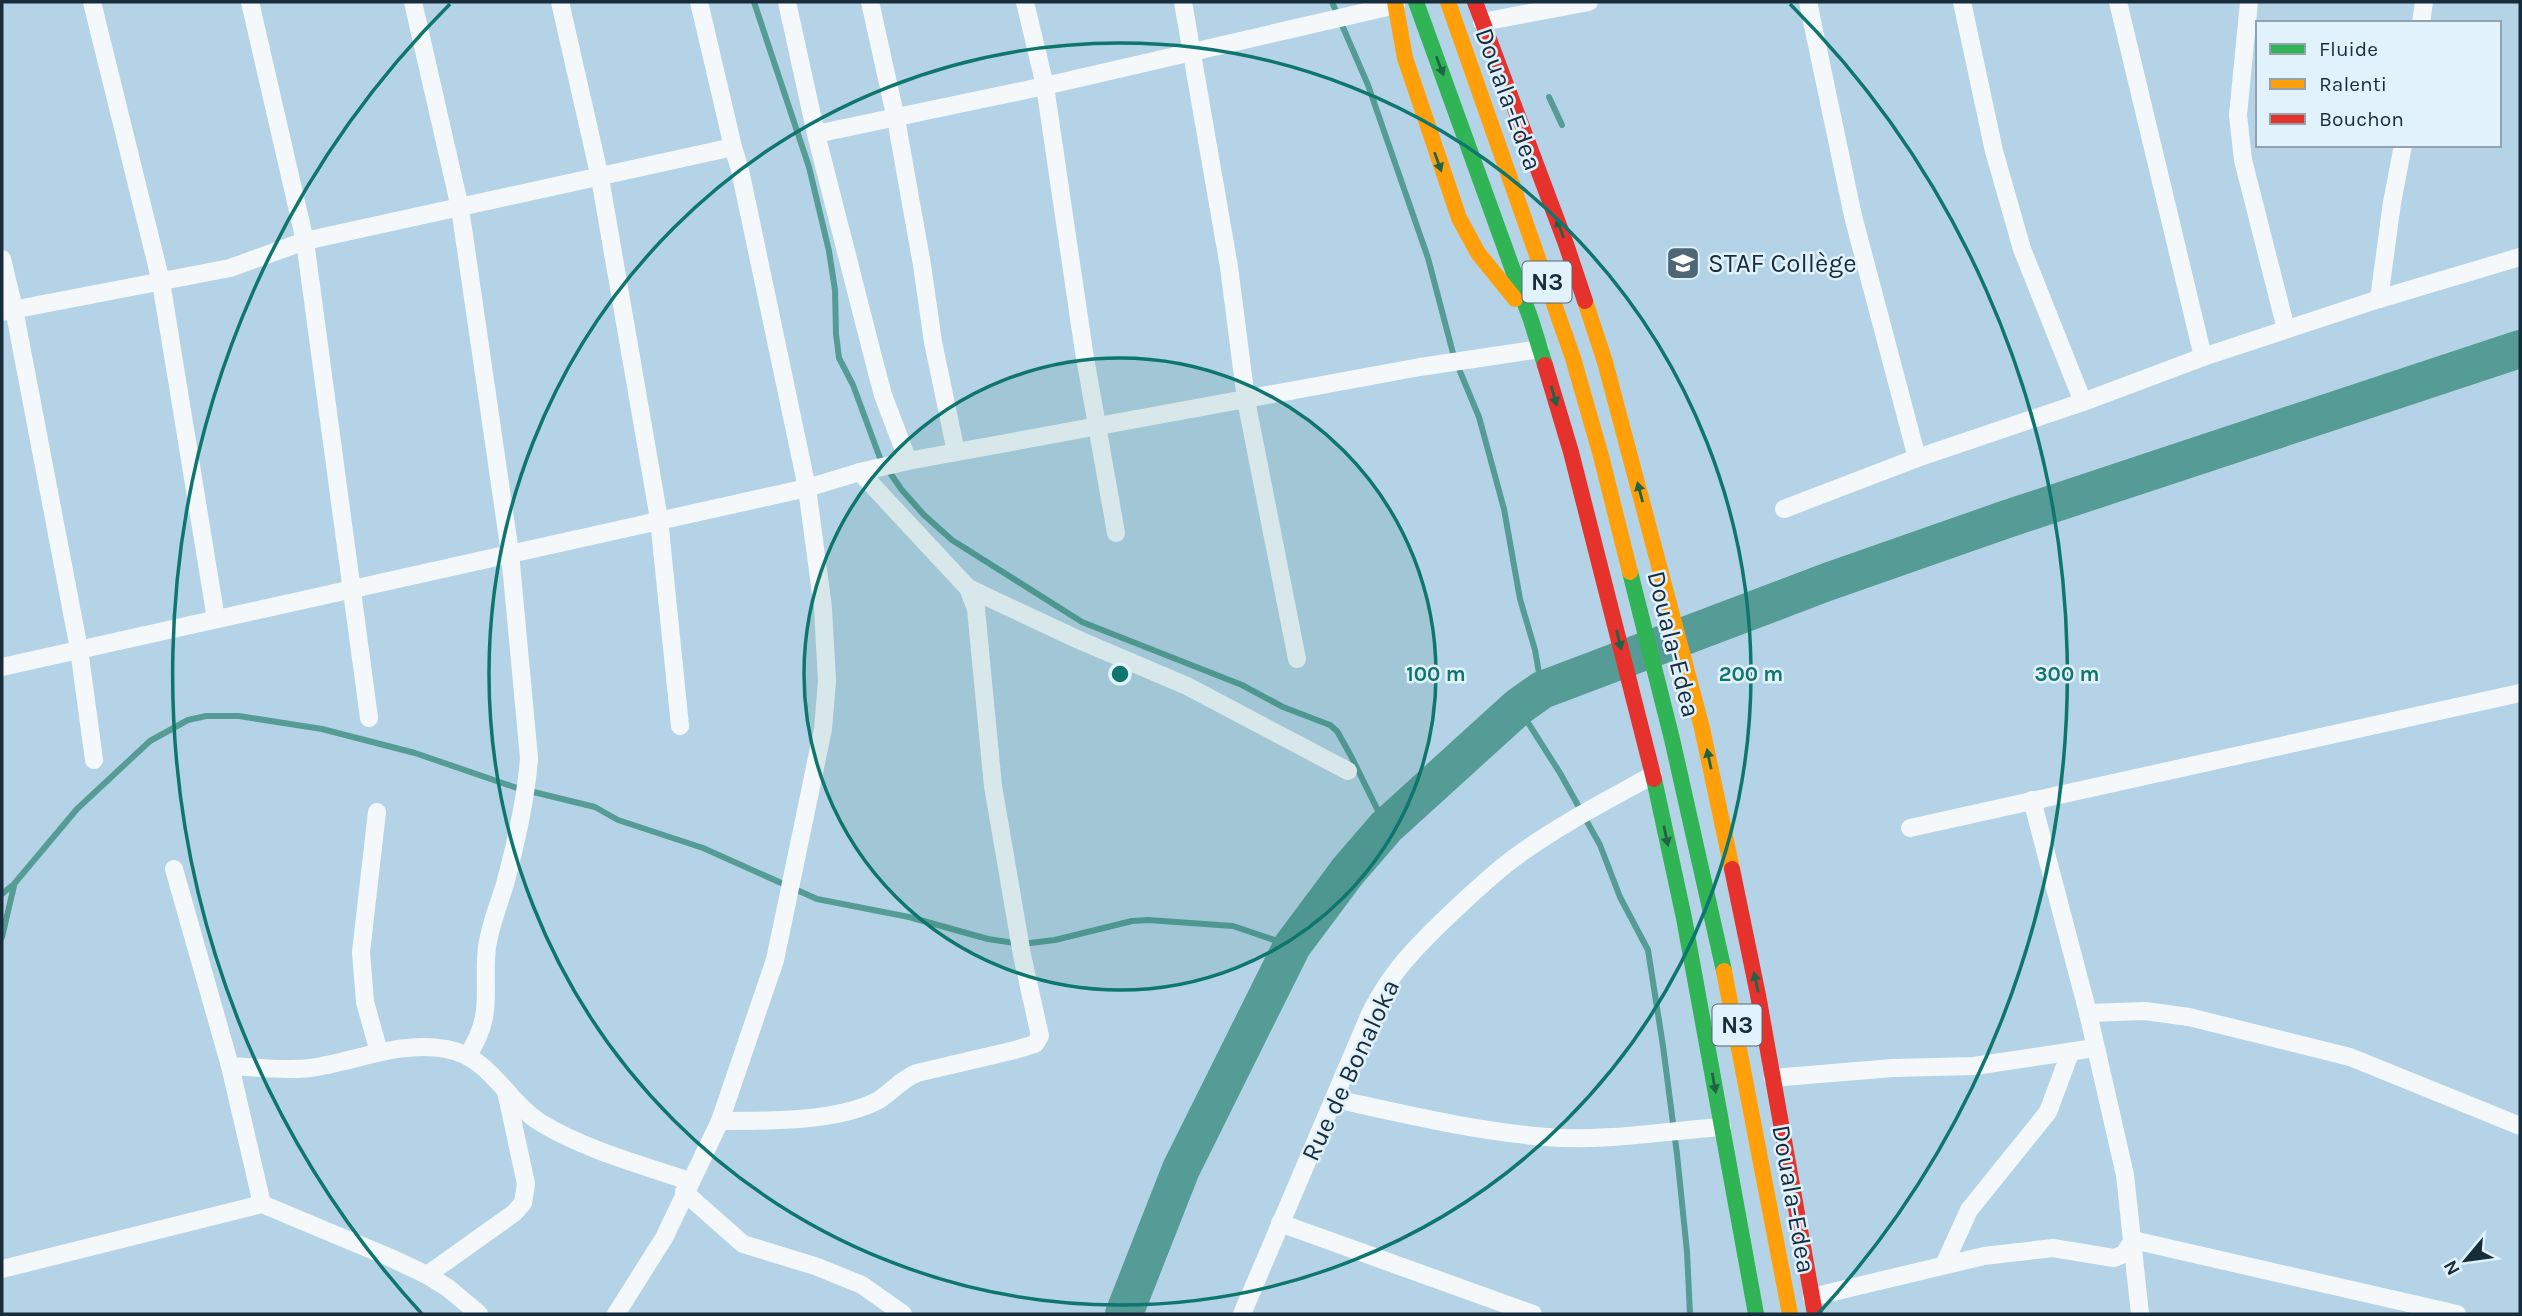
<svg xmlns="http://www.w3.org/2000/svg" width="2522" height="1316" font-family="Karla,sans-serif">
  <rect width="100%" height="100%" fill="#b5d3e6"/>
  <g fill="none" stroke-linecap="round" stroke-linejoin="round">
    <g stroke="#569c96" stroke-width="6">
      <polyline points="754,2 809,167 829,251 835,290 836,334 839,358 853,385 880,458 901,489 924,515 952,540 1082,622 1242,685 1283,707 1330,725 1337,731 1351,756 1386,827"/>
      <polyline points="1332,2 1368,85 1428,258 1454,357 1479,417 1504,509 1520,599 1535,650 1542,690"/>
      <polyline points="1549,97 1562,125"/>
      <polyline points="1518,707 1560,773 1600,845 1620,897 1648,950 1663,1046 1677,1154 1687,1252 1690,1314"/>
      <polyline points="2,894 14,884 77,809 150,741 188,720 206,716 239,716 322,729 415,753 517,788 595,807 618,820 703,848 817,899 909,917 988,939 1022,944 1055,940 1132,921 1148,920 1233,926 1292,946"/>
      <polyline points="2,937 14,886"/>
    </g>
    <polyline stroke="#569c96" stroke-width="38" points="1124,1314 1181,1169 1292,946 1348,871 1386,827 1518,707 1542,690 1827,582 2004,520 2520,349"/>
    <g stroke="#f4f8fb" stroke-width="18">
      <polyline points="92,2 161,282 216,619"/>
      <polyline points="250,2 305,241 369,718"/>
      <path d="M413,2L460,208L510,553L529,758C526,801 516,843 505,884C499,904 490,926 487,947C482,993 495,1012 468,1055"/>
      <polyline points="560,2 600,178 659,519 680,726"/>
      <polyline points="699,2 733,147"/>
      <polyline points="870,2 896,119 922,265 933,342 956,452"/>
      <polyline points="1025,2 1045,86 1084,352 1116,533"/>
      <polyline points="1183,2 1229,267 1246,400 1297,659"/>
      <polyline points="1808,2 1853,216 1917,458"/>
      <polyline points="1962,2 1994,151 2022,249 2083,402"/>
      <polyline points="2118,2 2203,357"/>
      <polyline points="2249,2 2238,115 2243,160 2286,329"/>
      <polyline points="1482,22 1589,2"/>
      <polyline points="2421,23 2424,2"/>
      <polyline points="816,134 1045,86 1396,5"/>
      <polyline points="2,259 14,309 79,649 94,760"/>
      <polyline points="2379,299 2392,203 2403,145"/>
      <polyline points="2,312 230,268 305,241 733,147 740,170 807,488 823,608 827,681 823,729 775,960 720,1121 664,1238 616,1314"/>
      <polyline points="908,461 1420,367 1540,349"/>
      <polyline points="1784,509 1917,458 2083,402 2203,357 2379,299 2520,257"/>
      <polyline points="968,588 1079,640 1187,686 1348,771"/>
      <polyline points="2,667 807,488 860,472 908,461 883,395 874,361 816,134 787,2"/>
      <polyline points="2032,800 2088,1013 2125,1175 2140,1314"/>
      <polyline points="377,812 361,952 365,1002 379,1052"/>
      <polyline points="1910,828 2520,693"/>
      <polyline points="174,869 230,1066 262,1204"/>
      <polyline points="2088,1013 2145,1011 2189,1017 2350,1057 2520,1126"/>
      <path d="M230,1066C256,1067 284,1071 310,1068C355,1062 399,1040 446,1049C490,1056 506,1101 541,1123C586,1150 639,1164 689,1181"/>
      <polyline points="1773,1078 1893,1068 1974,1066 2095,1048"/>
      <path d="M1335,1099C1404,1114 1474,1131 1546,1137C1603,1142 1664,1131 1722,1127"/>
      <path d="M720,1121C766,1121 836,1122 877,1101C891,1093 901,1079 917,1073L1015,1050L1035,1044L1040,1036L1022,955L993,786L976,609L968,588L860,472"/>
      <polyline points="684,1192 743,1244 815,1266 862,1285 903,1314"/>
      <polyline points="1280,1223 1533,1314"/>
      <polyline points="2133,1240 2457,1314"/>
      <polyline points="1944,1265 1969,1210 2048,1112 2070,1053"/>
      <polyline points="2,1269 262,1204 391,1258 427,1275 448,1288 479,1314"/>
      <polyline points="427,1275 514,1213 523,1203 526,1184 506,1091"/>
      <polyline points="1812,1297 1984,1256 2053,1248 2114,1258 2124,1254 2133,1240"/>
      <path d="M1242,1314L1370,1014C1390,973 1414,949 1446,918C1468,897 1490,876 1514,858C1557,826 1606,801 1653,775"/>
    </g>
    <g stroke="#30b455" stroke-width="16">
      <polyline points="1416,2 1531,320 1545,365"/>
      <polyline points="1630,572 1672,739 1724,971"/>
      <polyline points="1654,779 1684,918 1756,1314"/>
    </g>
    <g stroke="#ff9f0a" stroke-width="16">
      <polyline points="1395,2 1405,58 1459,218 1478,253 1515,299"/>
      <polyline points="1448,2 1573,358 1601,456 1630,572"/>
      <polyline points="1585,301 1605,362 1702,728 1732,869"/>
      <polyline points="1724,971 1790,1314"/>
    </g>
    <g stroke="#e5322d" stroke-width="16">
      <polyline points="1475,2 1566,244 1585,301"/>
      <polyline points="1545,365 1571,452 1654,779"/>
      <polyline points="1732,869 1758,995 1815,1314"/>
    </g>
  </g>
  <defs><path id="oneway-solid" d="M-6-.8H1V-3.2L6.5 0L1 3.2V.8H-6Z" transform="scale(1.75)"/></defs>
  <g fill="#216345">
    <use href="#oneway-solid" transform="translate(1440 66) rotate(69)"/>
    <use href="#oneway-solid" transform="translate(1438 162) rotate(70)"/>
    <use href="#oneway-solid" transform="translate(1560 228) rotate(-110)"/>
    <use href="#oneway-solid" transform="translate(1554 396) rotate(74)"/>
    <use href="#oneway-solid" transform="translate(1640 492) rotate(-105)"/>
    <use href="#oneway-solid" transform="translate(1619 640) rotate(76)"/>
    <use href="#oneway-solid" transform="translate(1709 759) rotate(-102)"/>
    <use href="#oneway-solid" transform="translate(1666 836) rotate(78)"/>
    <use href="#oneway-solid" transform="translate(1756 982) rotate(-102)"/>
    <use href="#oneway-solid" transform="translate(1714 1083) rotate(80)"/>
  </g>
  <circle cx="1120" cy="674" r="316" fill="#0f766e" fill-opacity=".12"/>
  <g fill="none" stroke="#0f766e" stroke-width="3.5">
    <circle cx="1120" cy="674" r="316"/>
    <circle cx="1120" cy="674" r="631"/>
    <path d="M422 1314A947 947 0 0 1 450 4M1790 4A947 947 0 0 1 1818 1314"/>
  </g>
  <defs>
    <g id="school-square" transform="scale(1.75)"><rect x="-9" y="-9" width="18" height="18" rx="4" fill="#4e6777" stroke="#e2f2fd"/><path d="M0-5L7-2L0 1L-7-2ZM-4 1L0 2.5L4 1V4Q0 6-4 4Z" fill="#fff"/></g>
  </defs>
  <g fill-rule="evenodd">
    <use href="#school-square" x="1683" y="263"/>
  </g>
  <g text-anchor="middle" stroke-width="5" stroke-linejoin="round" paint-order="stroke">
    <g fill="#e2f2fd" stroke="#546875" stroke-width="2">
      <rect x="1522.5" y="261.5" width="49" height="41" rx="5"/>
      <rect x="1712.5" y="1004.5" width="49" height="41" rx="5"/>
    </g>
    <g font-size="24" font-weight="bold" fill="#172d3b">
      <text x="1547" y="290">N3</text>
      <text x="1737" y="1033">N3</text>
    </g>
    <g font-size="26" fill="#172d3b" stroke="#e2f2fd">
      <text transform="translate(1509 99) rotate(70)" y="9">Douala-Edea</text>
      <text transform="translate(1674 644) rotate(76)" y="9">Douala-Edea</text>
      <text transform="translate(1350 1070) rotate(-65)" y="9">Rue de Bonaloka</text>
      <text transform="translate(1794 1199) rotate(80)" y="9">Douala-Edea</text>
    </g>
    <g font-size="26" fill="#172d3b" stroke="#e2f2fd" text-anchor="start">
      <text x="1708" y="272">STAF Collège</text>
    </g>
  </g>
  <circle cx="1120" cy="674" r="10" fill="#0f766e" stroke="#e2f2fd" stroke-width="3.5"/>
  <g font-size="21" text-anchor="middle" font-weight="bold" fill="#0f766e" stroke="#e2f2fd" stroke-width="5" stroke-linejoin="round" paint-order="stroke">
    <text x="1436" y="681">100 m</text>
    <text x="1751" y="681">200 m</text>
    <text x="2067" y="681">300 m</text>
  </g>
  <rect width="2522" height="1316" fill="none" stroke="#172d3b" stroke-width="7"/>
  <rect x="2256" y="21" width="245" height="126" fill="#e2f2fd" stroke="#91a3af" stroke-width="2"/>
  <rect x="2270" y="44" width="35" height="10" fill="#30b455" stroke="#91a3af" stroke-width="2"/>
  <text x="2319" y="56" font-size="21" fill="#172d3b">Fluide</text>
  <rect x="2270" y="79" width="35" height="10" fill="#ff9f0a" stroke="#91a3af" stroke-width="2"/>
  <text x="2319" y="91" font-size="21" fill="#172d3b">Ralenti</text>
  <rect x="2270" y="114" width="35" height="10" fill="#e5322d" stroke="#91a3af" stroke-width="2"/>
  <text x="2319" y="126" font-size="21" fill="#172d3b">Bouchon</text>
  <g transform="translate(2466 1260) rotate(241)" stroke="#e2f2fd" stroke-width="5" paint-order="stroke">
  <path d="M0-5L12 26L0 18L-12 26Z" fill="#172d3b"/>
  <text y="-10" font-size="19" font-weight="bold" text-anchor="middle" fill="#172d3b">N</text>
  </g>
</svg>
